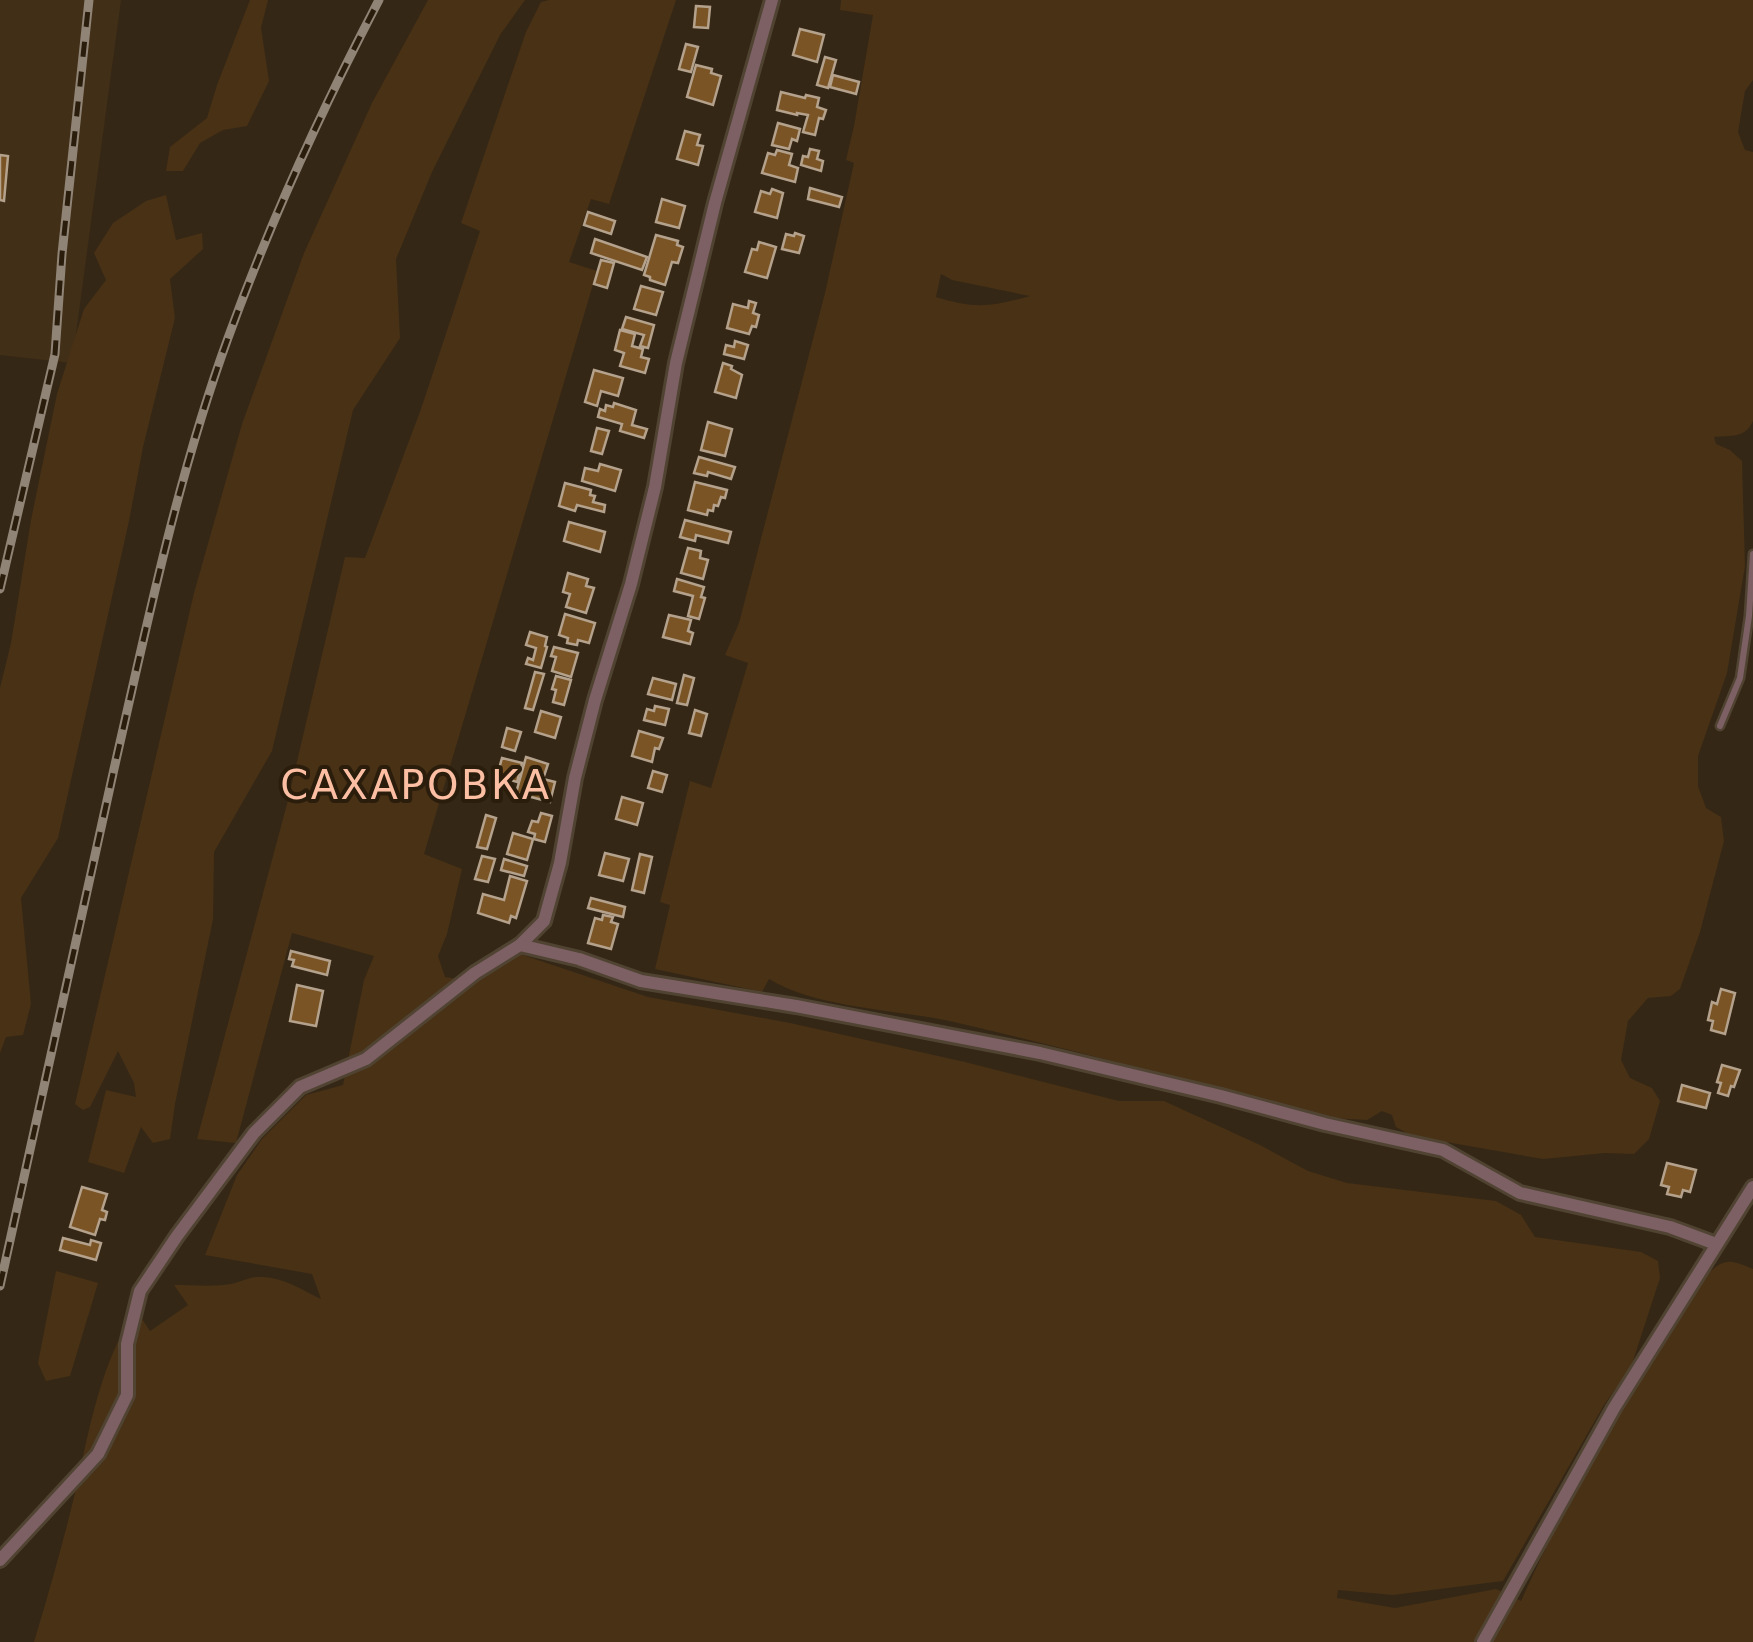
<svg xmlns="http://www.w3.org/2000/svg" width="1753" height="1642" font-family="'DejaVu Sans',sans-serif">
  <rect width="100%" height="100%" fill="#352716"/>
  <polygon fill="#422f17" points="0,0 121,0 72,363 0,355"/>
  <g fill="#483115" fill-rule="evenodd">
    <polygon points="250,0 268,0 261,28 269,81 247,126 223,130 200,143 183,171 166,171 170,147 207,118 217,85"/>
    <polygon points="428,0 525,0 500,35 432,172 396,259 400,338 353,410 272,751 214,852 213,919 175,1104 170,1139 153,1143 141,1127 124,1173 88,1162 106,1090 136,1097 134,1083 118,1051 90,1107 83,1110 75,1104 194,593 242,424 304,253 372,103"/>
    <path d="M549,0H676L609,204L591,199L569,262L597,271L424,854L462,869L447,934L438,956L445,977L474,982L517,953L648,997L790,1023L965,1062L1119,1101H1164L1260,1145L1308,1171L1347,1183L1496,1201L1521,1215L1535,1237L1641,1252L1658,1261L1660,1278L1631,1367L1604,1405L1503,1581L1393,1595L1338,1590L1337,1598L1395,1608L1496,1589L1521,1601C1564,1505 1618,1409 1676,1321C1688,1303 1700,1278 1717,1266C1730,1257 1740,1264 1753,1269V1642H34C49,1592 63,1543 75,1493C89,1431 100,1363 136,1310L150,1331L188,1305L174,1285C193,1285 213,1287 231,1284C242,1282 250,1276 262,1277C285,1278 302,1290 321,1299L312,1274L205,1255L237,1175L262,1139L306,1095L343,1085L364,980L374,956L292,933L236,1143L197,1139L287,804L345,557L365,558L421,409L480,231L461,223L526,32L541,2Z"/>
    <path d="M841,0H1753V80L1745,91L1738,132L1745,150L1753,152V421C1745,439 1731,435 1714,437L1716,444L1730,450L1742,461L1745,566L1727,673L1698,756V786L1706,808L1721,817L1724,841L1700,932L1680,989L1671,996L1648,998L1628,1021L1621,1060L1630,1078L1652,1088L1660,1101L1649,1139L1634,1154L1605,1153L1543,1159L1412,1136L1396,1127L1392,1115L1382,1111L1367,1120L1331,1118C1206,1086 1080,1051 954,1022C896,1009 819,1009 769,979L762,992L655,969L670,905L660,902L690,781L711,788L748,663L725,655L739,623L825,293L854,163L846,160L854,126L873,15L840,10ZM941,274L952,280L1030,296C990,307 975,309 936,297Z"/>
    <polygon points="166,195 176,240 202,233 203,249 170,279 175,318 143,447 129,521 58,838 21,898 31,1004 23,1035 6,1037 0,1053 0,688 11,643 31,520 57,394 84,309 106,280 94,253 113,223 146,201"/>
    <polygon points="56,1271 98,1283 70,1376 46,1381 38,1363"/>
  </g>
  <g fill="#7a5425" stroke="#b4a28d" stroke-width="2.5">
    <polygon points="696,6 710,7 708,28 694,27"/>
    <polygon points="800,29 824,35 817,62 793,55"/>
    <polygon points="686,44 698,47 691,72 679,69"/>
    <polygon points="825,57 836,60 828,88 817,85"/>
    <polygon points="696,65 712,69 711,73 721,76 713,105 687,97"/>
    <polygon points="833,75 859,82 856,94 830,87"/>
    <polygon points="781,92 805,98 806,95 819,98 817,107 826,110 823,119 819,118 815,135 803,132 808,115 797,113 797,115 777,110"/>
    <polygon points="778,123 800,129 797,141 792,139 789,149 772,145"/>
    <polygon points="685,131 700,135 697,145 703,146 698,165 677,159"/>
    <polygon points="810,149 819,151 817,159 823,161 821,171 801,165 803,156 808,157"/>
    <polygon points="777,150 792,154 789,165 798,168 795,182 762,173 768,153 775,155"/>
    <polygon points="0,155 8,156 4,201 0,200"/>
    <polygon points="810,188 842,197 839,207 808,199"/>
    <polygon points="772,189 783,193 777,218 755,212 761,191 770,194"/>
    <polygon points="662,199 685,206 679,228 656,222"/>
    <polygon points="588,212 615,221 611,234 584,225"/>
    <polygon points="795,233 804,236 799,253 782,249 786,234 794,236"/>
    <polygon points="656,235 678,241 677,245 683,247 678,263 672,262 665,285 650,280 650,277 644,275"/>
    <polygon points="595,239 647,257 642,270 591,253"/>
    <polygon points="759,242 776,247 767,278 745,272 752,249 757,250"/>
    <polygon points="601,260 614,263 607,288 594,284"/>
    <polygon points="641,286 663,292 656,315 634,309"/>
    <polygon points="749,301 756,303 753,313 759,315 756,327 752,326 749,334 727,328 733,304 748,308"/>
    <polygon points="626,317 654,325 648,348 640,346 644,335 622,329"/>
    <polygon points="620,330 635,334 632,346 643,349 641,357 649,359 645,373 620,366 624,353 615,350"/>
    <polygon points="735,341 748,345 744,359 724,354 726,345 734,347"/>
    <polygon points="723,363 732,366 731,369 742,375 736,398 715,392"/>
    <polygon points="594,370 623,378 618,396 601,391 597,406 585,402"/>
    <polygon points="614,403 636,410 632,425 647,429 644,438 620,431 622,424 598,417 600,409 605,411 606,405 613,407"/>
    <polygon points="708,422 732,429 725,456 701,450"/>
    <polygon points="597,428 609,431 602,454 591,451"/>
    <polygon points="699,457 735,467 731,479 708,472 707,476 694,473"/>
    <polygon points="600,464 621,470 615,491 582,481 585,468 598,471"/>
    <polygon points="695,482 727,490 725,498 721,497 718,506 714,505 713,511 708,510 707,515 688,510"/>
    <polygon points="565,483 591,490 590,495 595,496 593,502 605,505 604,512 577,505 575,511 559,506"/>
    <polygon points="685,520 731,532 728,543 696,535 695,541 680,537"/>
    <polygon points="569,522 605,532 600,552 564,541"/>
    <polygon points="688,548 701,551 700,558 708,560 703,579 681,573"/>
    <polygon points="568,573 588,579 586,586 594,588 586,613 566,607 570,594 563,592"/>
    <polygon points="677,579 704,587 701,597 705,598 699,619 688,616 693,596 674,591"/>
    <polygon points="565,614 595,623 589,643 578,640 577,645 567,643 568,638 559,635"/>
    <polygon points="669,615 691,620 688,631 693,633 690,644 663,637"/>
    <polygon points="530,632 547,637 545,646 547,647 541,668 526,664 528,658 533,660 536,648 526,645"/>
    <polygon points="554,647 578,653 571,677 552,671 556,657 551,656"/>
    <polygon points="535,672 544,674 533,710 525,708"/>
    <polygon points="684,675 694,678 687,705 677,703"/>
    <polygon points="556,676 571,680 564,705 553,702 556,690 552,689"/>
    <polygon points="653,678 676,684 672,700 648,694"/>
    <polygon points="655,706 669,709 665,725 644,720 647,709 654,711"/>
    <polygon points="695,710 707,714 701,736 689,733"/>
    <polygon points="541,711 561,717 555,738 535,732"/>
    <polygon points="507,728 521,732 515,751 502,747"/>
    <polygon points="639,731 663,738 659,749 655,748 652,762 632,756"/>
    <polygon points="526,757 548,764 543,779 555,782 550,802 516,793"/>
    <polygon points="502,758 522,763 517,782 497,776"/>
    <polygon points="653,771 667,775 662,792 648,788"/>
    <polygon points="622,797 643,803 637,825 616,819"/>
    <polygon points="541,813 552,816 545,842 534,839 535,834 528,832 532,821 538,822"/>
    <polygon points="486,815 496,818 487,849 477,847"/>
    <polygon points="513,833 533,839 527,860 507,854"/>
    <polygon points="605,853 629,859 623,881 599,875"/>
    <polygon points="640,854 652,857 644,893 632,890"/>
    <polygon points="482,856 495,859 488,882 475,879"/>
    <polygon points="504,859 527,866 524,876 501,870"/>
    <polygon points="510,876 527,881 516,918 511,916 509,923 478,913 483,894 504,900"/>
    <polygon points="591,898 625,907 623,917 588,908"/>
    <polygon points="603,915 613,917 611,922 618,924 611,949 588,943 595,918 602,920"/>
    <polygon points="291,951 330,961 327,975 292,966 294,960 289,959"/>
    <polygon points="297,985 323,991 316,1026 290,1021"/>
    <polygon points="1721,989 1735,993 1725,1034 1711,1030 1713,1021 1708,1020 1712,1002 1717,1004"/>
    <polygon points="1722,1065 1740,1070 1734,1087 1731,1086 1728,1096 1718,1093 1721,1083 1717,1082"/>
    <polygon points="1682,1085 1710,1093 1706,1108 1678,1101"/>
    <polygon points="1667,1163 1696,1170 1690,1192 1683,1190 1681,1197 1667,1194 1669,1187 1661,1185"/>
    <polygon points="82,1187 107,1194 102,1210 107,1212 105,1220 100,1219 95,1235 70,1227"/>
    <polygon points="63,1238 90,1245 91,1240 101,1243 96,1260 60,1250"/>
  </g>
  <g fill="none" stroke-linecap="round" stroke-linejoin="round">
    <g stroke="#504332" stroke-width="11">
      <polyline id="lane" points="1720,726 1740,678 1749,616 1753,554"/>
    </g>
    <g stroke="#504332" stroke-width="18">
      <g id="street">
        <polyline points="520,945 544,921 560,863 575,778 595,700 631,584 655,487 676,363 715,203 772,0"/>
        <polyline points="0,1560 98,1454 127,1395 127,1344 140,1291 177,1236 254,1133 300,1087 366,1059 475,973 520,945 579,959 641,981 796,1006 1040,1053 1221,1096 1325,1124 1443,1150 1520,1193 1670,1227 1716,1244"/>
        <polyline points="1483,1642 1614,1408 1753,1187"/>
      </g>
    </g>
    <use href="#lane" stroke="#7c6064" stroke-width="6"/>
    <use href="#street" stroke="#7c6064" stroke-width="12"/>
    <g stroke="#908476" stroke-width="9">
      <g id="rail">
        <polyline points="0,589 55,354 62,254 89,0"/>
        <path d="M0,1286C38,1114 76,942 114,769C147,625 177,478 228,338C270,222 322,109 379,0"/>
      </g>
    </g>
    <use href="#rail" stroke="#2b1d0c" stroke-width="5" stroke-dasharray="15" stroke-linecap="butt"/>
  </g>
  <g text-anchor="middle" stroke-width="8" stroke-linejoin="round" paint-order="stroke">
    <g font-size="40" letter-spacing="2.5" fill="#fcbfa3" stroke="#2b1d0c">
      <text x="416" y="799">САХАРОВКА</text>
    </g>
  </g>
</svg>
